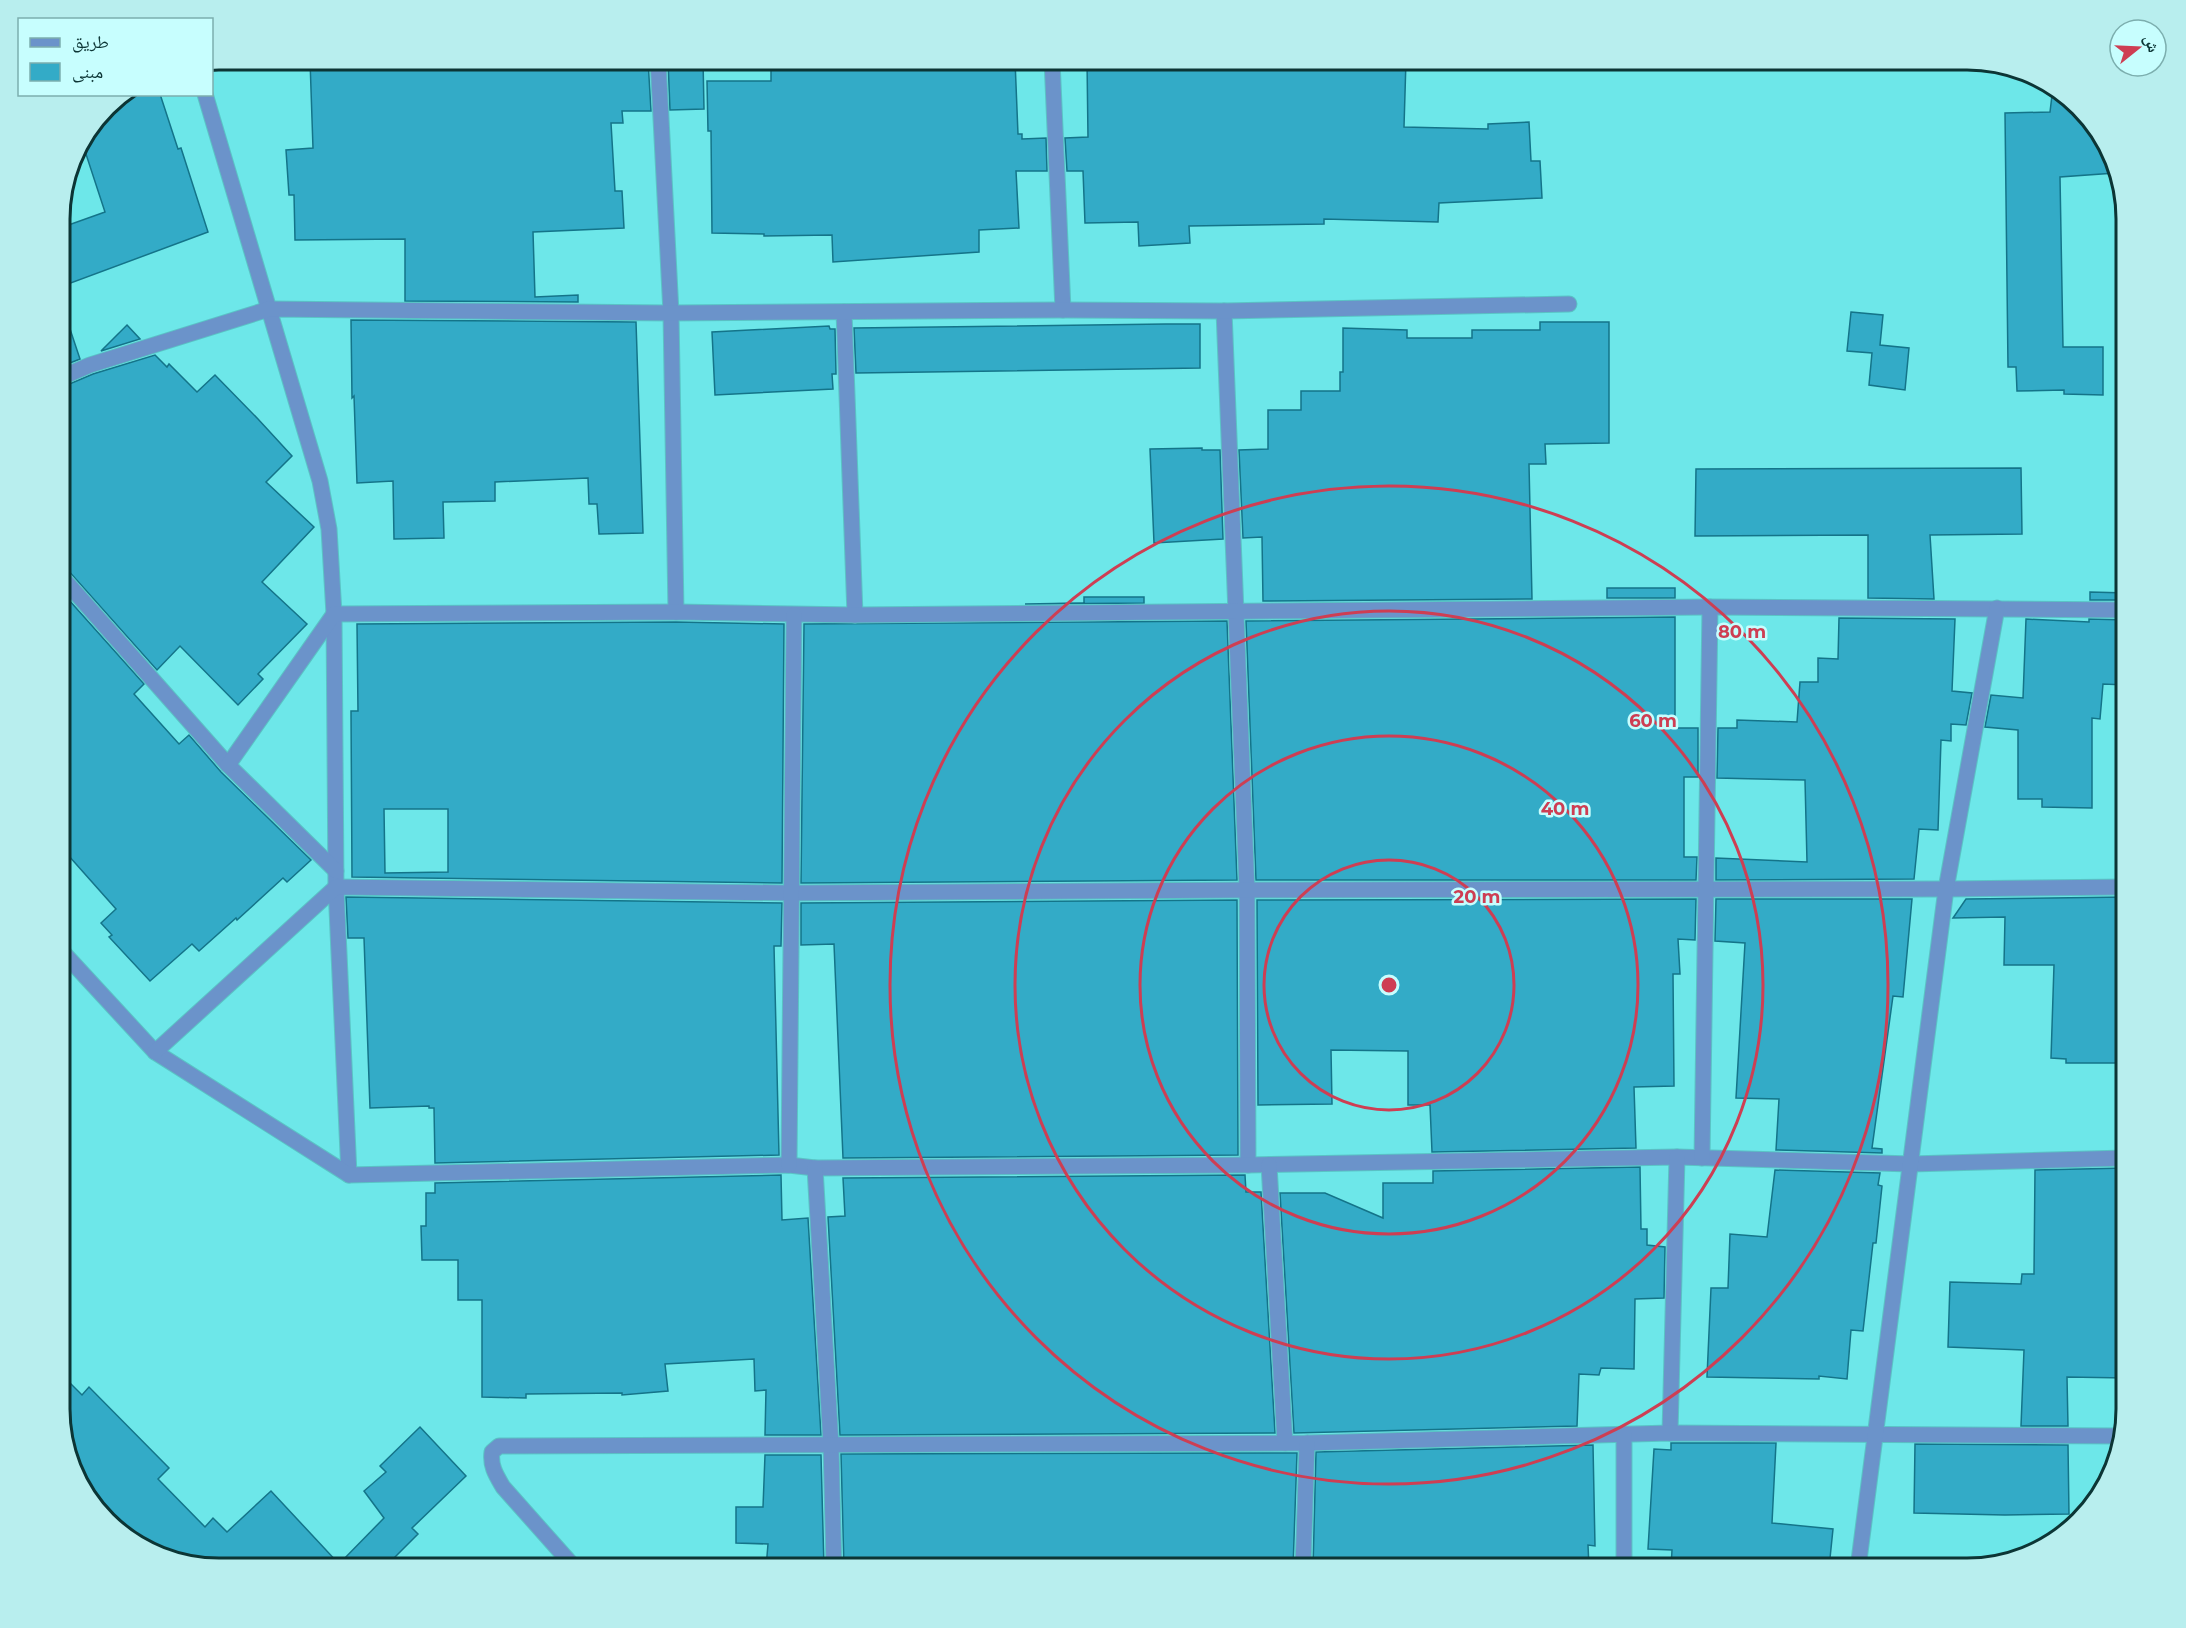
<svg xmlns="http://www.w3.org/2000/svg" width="2186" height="1628" font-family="Montserrat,'Noto Naskh Arabic',sans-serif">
  <rect width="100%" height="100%" fill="#6de7e9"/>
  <g fill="#33abc7" stroke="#147489" stroke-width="1.5" fill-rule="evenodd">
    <polygon points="310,60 517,60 517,63 573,60 648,60 651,111 622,111 623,123 611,123 615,191 622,191 624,228 533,232 535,297 578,295 578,302 405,301 405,239 295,240 294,195 289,195 286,150 313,148"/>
    <polygon points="668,60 703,60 704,109 670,110"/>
    <polygon points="771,60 846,60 846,65 916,60 1015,60 1018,134 1022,134 1022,139 1046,138 1047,171 1016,171 1019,228 979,230 979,252 833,262 832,235 764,236 764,234 712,233 711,131 708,131 707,81 771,81"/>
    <polygon points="1087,60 1406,60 1404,127 1488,129 1488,124 1529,122 1531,161 1540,161 1542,198 1439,203 1438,222 1324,219 1324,224 1189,226 1190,243 1139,246 1138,222 1085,223 1083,171 1067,171 1065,138 1088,137"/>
    <polygon points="2053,87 2064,93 2110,149 2115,173 2060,177 2063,347 2103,347 2103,395 2064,394 2064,390 2017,391 2016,367 2008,367 2005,113 2050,112"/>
    <polygon points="122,94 160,94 178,149 181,148 208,232 60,287 60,228 105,212 82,142 114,100"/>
    <polygon points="1851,312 1883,315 1880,345 1909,348 1905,390 1869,385 1872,353 1847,351"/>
    <polygon points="67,320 80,359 60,367 60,321"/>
    <polygon points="351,320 636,322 643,533 599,534 597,504 589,504 588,478 495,482 495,501 443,502 444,538 394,539 393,481 357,483 354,396 352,398"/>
    <polygon points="1540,322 1609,322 1609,443 1545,444 1546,464 1529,464 1532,599 1263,601 1262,537 1243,538 1239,450 1268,449 1268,410 1301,410 1301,391 1340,391 1340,372 1343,372 1343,328 1407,330 1407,338 1472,338 1472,330 1540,330"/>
    <polygon points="1166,324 1200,324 1200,368 856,373 854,328"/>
    <polygon points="127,325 140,339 101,351"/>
    <polygon points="829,326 830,329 835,329 836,374 832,374 833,389 715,395 712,332"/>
    <polygon points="155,355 167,367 169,364 197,392 215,375 258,419 292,456 266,482 314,527 262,582 307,624 258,674 263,679 238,705 180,646 157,670 67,569 60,566 60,388 93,374"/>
    <polygon points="1202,448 1202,450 1220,450 1223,539 1154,543 1150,449"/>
    <polygon points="2021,468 2022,534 1930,535 1934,599 1868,598 1868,535 1695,536 1696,469"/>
    <rect x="1607" y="588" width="68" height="10"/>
    <polygon points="60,590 144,684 134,694 179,744 189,735 221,772 311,860 287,882 283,878 237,920 236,918 199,951 192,944 150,981 109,937 112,935 101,923 116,909 60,846"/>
    <polygon points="2090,592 2126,593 2126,600 2090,600"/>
    <polygon points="1084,597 1144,597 1144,603 1025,604 1084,603"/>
    <polygon points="1675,617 1675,728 1698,728 1698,777 1684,777 1684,857 1697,857 1696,880 1256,880 1246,621"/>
    <polygon points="1839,618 1955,619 1952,691 1972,693 1966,725 1951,724 1951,741 1941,740 1938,830 1919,829 1914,879 1716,880 1716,858 1807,862 1805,780 1717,778 1718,728 1737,728 1737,720 1797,722 1800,682 1818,682 1818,658 1838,659"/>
    <polygon points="2026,619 2089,622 2089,619 2126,620 2126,685 2103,684 2100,719 2092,718 2092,808 2042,807 2042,799 2018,799 2018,730 1985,727 1991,695 2023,698"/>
    <polygon points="1227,621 1237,880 801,883 804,624"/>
    <path d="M676,622L784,624L782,883L352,877L351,711H358L357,624ZM384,809H448V872L385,873Z"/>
    <polygon points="346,897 782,903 781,946 774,946 779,1155 435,1163 434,1108 429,1108 429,1106 370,1108 364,938 348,938"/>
    <polygon points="2126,897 2126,1063 2066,1063 2066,1059 2051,1058 2054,965 2004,965 2005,917 1953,918 1966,899"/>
    <polygon points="1696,899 1695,940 1678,939 1680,974 1673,974 1674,1086 1634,1087 1636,1148 1432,1152 1430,1105 1408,1105 1408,1051 1331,1050 1332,1104 1258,1105 1257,900"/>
    <polygon points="1716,899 1912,899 1903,997 1893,996 1872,1148 1882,1149 1882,1153 1776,1150 1779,1099 1736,1098 1745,943 1715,941"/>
    <polygon points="1237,900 1238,1155 843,1158 834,944 801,945 801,903"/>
    <polygon points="1640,1167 1641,1229 1647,1229 1647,1245 1665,1247 1664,1298 1635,1299 1634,1369 1601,1368 1599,1375 1579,1374 1577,1426 1294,1433 1280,1193 1325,1193 1383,1218 1383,1183 1433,1183 1433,1171"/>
    <polygon points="2126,1168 2126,1378 2067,1377 2068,1426 2021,1426 2024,1350 1948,1347 1950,1282 2021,1284 2022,1274 2034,1274 2035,1170"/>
    <polygon points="1775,1170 1880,1173 1878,1185 1882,1186 1876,1243 1873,1243 1863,1331 1851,1330 1847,1379 1819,1376 1819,1379 1707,1377 1711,1288 1728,1288 1730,1234 1767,1237"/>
    <polygon points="781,1175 782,1220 808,1218 821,1435 765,1435 766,1390 755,1391 754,1359 665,1364 668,1391 622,1395 622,1393 526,1394 526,1398 482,1397 482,1300 458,1300 458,1260 422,1260 421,1226 426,1226 426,1193 435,1193 435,1183"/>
    <polygon points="1245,1175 1246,1192 1261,1192 1275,1433 840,1435 828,1217 845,1216 843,1178"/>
    <polygon points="60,1373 82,1395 89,1387 169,1468 158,1479 205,1527 213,1518 227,1532 271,1491 339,1564 384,1518 364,1491 386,1472 380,1466 420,1427 466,1476 412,1528 418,1534 384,1568 219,1568 168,1559 122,1535 77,1480 60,1419"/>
    <polygon points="1671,1443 1776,1443 1772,1523 1833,1529 1829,1568 1671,1568 1672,1550 1648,1549 1654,1449 1671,1450"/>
    <polygon points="1915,1444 2068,1445 2069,1514 2005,1515 1914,1513"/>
    <polygon points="1593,1445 1595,1546 1588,1545 1589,1568 1313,1568 1316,1452"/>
    <polygon points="1297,1453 1293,1568 844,1568 841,1454"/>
    <polygon points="765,1455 821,1455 824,1568 766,1568 768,1544 736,1543 736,1507 763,1507"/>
  </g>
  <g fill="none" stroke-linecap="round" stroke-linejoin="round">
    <g stroke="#5ac3c5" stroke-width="17">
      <g id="minor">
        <polyline points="658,60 671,313 676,612"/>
        <polyline points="1052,60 1063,310"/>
        <polyline points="205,94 320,481 329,529 334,614 336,887 349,1175"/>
        <polyline points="1224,311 1247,890 1248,1165"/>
        <polyline points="844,312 855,615"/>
        <polyline points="60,378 90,365 269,309 671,313 1063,310 1224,311 1569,304"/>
        <polyline points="60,575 228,765 336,871"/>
        <polyline points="228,765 334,614 676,612 855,615 1710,607 2126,610"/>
        <polyline points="60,949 155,1052 349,1175 789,1165 815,1168 1248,1165 1677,1157 1911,1164 2126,1158"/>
        <polyline points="155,1052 336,887 791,893 1247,890 1946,889 2126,887"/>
        <polyline points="1702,1158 1710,607"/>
        <polyline points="789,1165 794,615"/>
        <polyline points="1269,1165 1285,1443"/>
        <polyline points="815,1168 831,1445 834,1568"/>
        <polyline points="1670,1433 1677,1157"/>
        <path d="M575,1568L503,1487C496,1475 490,1466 492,1452L499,1446L1307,1443L1670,1433L2122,1436"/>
        <polyline points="1303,1568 1307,1443"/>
        <polyline points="1624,1568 1624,1434"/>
        <polyline points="1858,1568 1946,889 1997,608"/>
      </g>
    </g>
    <use href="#minor" stroke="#6b93ca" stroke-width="15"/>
  </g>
  <g fill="none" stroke="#ce3e53" stroke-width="3">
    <circle cx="1389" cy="985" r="125"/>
    <circle cx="1389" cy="985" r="249"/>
    <circle cx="1389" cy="985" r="374"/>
    <circle cx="1389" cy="985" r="499"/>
  </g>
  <path d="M0 0H2186V1628H0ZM219 70H1967A149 149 0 0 1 2116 219V1409A149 149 0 0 1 1967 1558H219A149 149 0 0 1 70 1409V219A149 149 0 0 1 219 70Z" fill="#b8eeee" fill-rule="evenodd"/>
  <path fill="none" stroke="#0c3535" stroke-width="3" d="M219 70H1967A149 149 0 0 1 2116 219V1409A149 149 0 0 1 1967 1558H219A149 149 0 0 1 70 1409V219A149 149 0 0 1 219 70Z"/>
  <circle cx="1389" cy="985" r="9" fill="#ce3e53" stroke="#c7fefe" stroke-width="3"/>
  <g font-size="18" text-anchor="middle" font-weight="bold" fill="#ce3e53" stroke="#c7fefe" stroke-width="5" stroke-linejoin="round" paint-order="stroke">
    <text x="1742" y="638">80 m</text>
    <text x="1653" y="727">60 m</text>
    <text x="1565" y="815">40 m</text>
    <text x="1477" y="903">20 m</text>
  </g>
  <rect x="18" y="18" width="195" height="78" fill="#c7fefe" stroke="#7caeae" stroke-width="1.5"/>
  <rect x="30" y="38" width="30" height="9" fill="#6b93ca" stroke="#7caeae" stroke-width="1.5"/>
  <text x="72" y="48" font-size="18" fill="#0c3535">طريق</text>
  <rect x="30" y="63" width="30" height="18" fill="#33abc7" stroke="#7caeae" stroke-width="1.5"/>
  <text x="72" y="78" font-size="18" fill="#0c3535">مبنى</text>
  <g transform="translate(2138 48) rotate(72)"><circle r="28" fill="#c7fefe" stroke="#7caeae" stroke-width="1.5"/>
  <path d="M0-4.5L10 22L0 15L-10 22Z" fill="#ce3e53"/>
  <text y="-9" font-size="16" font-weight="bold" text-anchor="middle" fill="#0c3535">ش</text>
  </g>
</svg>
